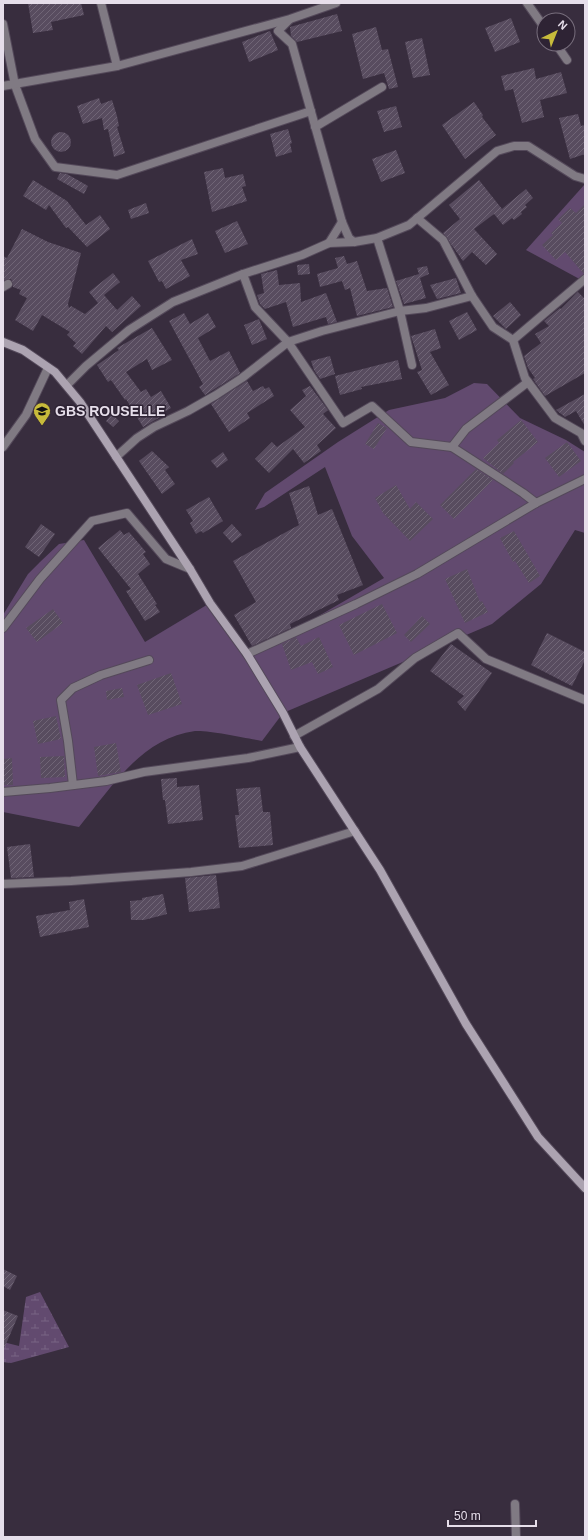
<svg xmlns="http://www.w3.org/2000/svg" width="588" height="1540" font-family="Arial,sans-serif">
  <defs>
    <pattern id="wetland-marsh" width="20" height="14" patternUnits="userSpaceOnUse"><rect width="20" height="14" fill="#624a6f"/><path d="M1 5h8M5 5V1M11 12h8M15 12V8" fill="none" stroke="#786484"/></pattern>
    <pattern id="building-hatch" width="6" height="6" patternUnits="userSpaceOnUse"><rect width="6" height="6" fill="#584c5f"/><path d="M-1 1l2-2M0 6l6-6M5 7l2-2" fill="none" stroke="#706576"/></pattern>
  </defs>
  <rect width="100%" height="100%" fill="#382d3e"/>
  <g fill="#624a6f">
    <polygon points="585,184 585,282 526,250"/>
    <path d="M474,383L487,384L520,418L566,440L585,452V533L575,530L541,584L492,624L283,713L262,741C246,738 209,730 195,731C141,738 111,788 79,827L3,812V615L28,574L40,562L59,544L84,540L145,642L210,603L247,654L279,639L384,578L352,536L325,467L264,507L255,510L265,493L338,442L389,410L445,398Z"/>
  </g>
  <polygon fill="url(#wetland-marsh)" points="40,1292 69,1347 11,1363 3,1362 3,1342 19,1346 26,1297"/>
  <g fill="url(#building-hatch)">
    <polygon points="28,3 81,3 84,15 51,22 53,30 33,33"/>
    <polygon points="337,14 342,31 297,42 291,36 290,27"/>
    <polygon points="511,18 520,42 495,52 485,28"/>
    <polygon points="376,27 382,50 388,49 398,87 389,89 384,73 363,79 352,34"/>
    <polygon points="270,31 278,50 249,62 242,42"/>
    <polygon points="422,38 430,75 413,78 405,42"/>
    <polygon points="534,68 536,79 561,72 567,93 540,100 544,117 522,123 513,89 505,91 501,76"/>
    <polygon points="99,98 101,104 112,100 117,116 119,126 117,127 125,153 114,157 108,129 104,130 102,118 83,124 77,106"/>
    <polygon points="474,102 483,115 482,117 496,135 465,159 442,125"/>
    <polygon points="396,106 402,127 384,132 377,111"/>
    <polygon points="578,114 581,126 585,125 585,154 570,159 559,118"/>
    <polygon points="288,129 292,143 290,144 292,152 276,157 270,134"/>
    <circle cx="61" cy="142" r="10"/>
    <polygon points="396,150 405,173 381,182 372,159"/>
    <polygon points="223,168 225,178 243,174 246,186 242,187 247,201 212,212 204,172"/>
    <polygon points="60,173 67,174 88,186 84,194 57,179"/>
    <polygon points="33,180 67,201 86,225 100,215 110,229 87,247 68,227 66,228 49,205 46,210 23,196"/>
    <polygon points="479,180 502,209 526,189 533,198 525,205 527,207 521,212 522,214 514,220 512,218 503,225 494,214 474,229 497,254 486,265 472,252 463,261 443,233 460,219 449,205"/>
    <polygon points="146,203 149,213 131,219 128,210"/>
    <polygon points="585,204 585,274 584,274 565,252 556,260 542,245 553,235 551,233 562,223 558,219 570,208 576,213"/>
    <polygon points="237,221 248,244 225,253 215,231"/>
    <polygon points="22,229 48,242 81,253 68,304 69,308 71,306 85,314 98,303 89,292 113,273 120,282 104,295 117,310 132,296 141,306 112,332 106,326 82,354 73,346 76,343 67,335 70,332 42,315 33,331 15,320 27,298 19,294 21,290 13,287 13,284 11,279 3,281 3,256 7,258"/>
    <polygon points="192,239 198,254 181,260 190,276 166,289 162,281 159,282 148,261"/>
    <polygon points="344,256 347,264 357,261 367,291 387,288 393,307 357,316 350,288 345,290 342,281 320,287 317,274 338,268 335,258"/>
    <polygon points="309,264 310,274 298,275 297,265"/>
    <polygon points="427,266 429,274 420,278 426,298 404,304 396,281 419,274 417,268"/>
    <polygon points="277,270 279,285 300,283 301,302 326,293 337,322 328,324 326,317 293,327 286,302 265,309 260,304 257,295 264,293 261,274"/>
    <polygon points="456,278 461,293 437,299 430,285"/>
    <polygon points="578,292 585,299 585,373 545,396 533,379 535,378 528,368 524,356 541,343 535,334 549,326 544,321 560,308 561,309"/>
    <polygon points="510,302 521,315 506,329 493,316"/>
    <polygon points="467,312 477,330 459,340 449,321"/>
    <polygon points="184,313 190,324 208,313 216,327 198,338 210,361 229,351 240,373 205,395 199,387 203,384 169,321"/>
    <polygon points="259,319 267,339 252,345 244,325"/>
    <polygon points="152,328 172,360 152,370 147,359 126,372 141,392 146,389 151,397 161,391 171,408 161,414 162,416 143,427 126,399 125,400 111,380 108,382 97,365 119,350 117,348"/>
    <polygon points="435,329 441,348 430,352 449,385 431,395 417,372 422,370 411,336"/>
    <polygon points="330,356 335,374 320,379 314,370 311,361"/>
    <polygon points="398,360 402,379 361,387 362,389 340,395 335,376"/>
    <polygon points="247,381 253,391 263,386 265,389 269,387 274,396 247,413 250,418 229,432 211,404"/>
    <polygon points="310,386 328,410 323,414 336,428 317,445 321,451 304,463 293,449 269,473 255,459 272,442 277,447 305,427 290,410 306,396 302,390"/>
    <polygon points="585,394 585,426 576,411 565,417 556,410"/>
    <polygon points="112,414 119,421 113,427 106,421"/>
    <polygon points="521,420 538,442 513,462 514,463 503,474 483,458 499,443 497,440"/>
    <polygon points="378,423 387,428 374,449 365,444"/>
    <polygon points="567,442 581,461 559,477 545,458"/>
    <polygon points="152,451 169,467 165,470 175,484 162,494 139,461"/>
    <polygon points="223,452 228,460 217,468 211,461"/>
    <polygon points="476,469 493,480 454,519 440,505"/>
    <polygon points="396,485 410,509 416,502 433,519 410,541 383,513 375,498"/>
    <polygon points="309,486 318,515 332,509 363,585 337,595 339,600 290,624 291,628 252,646 234,615 256,602 233,561 299,525 289,493"/>
    <polygon points="209,497 223,521 203,533 201,531 196,534 190,523 193,521 186,510"/>
    <polygon points="41,524 55,534 39,557 25,547"/>
    <polygon points="232,524 242,535 232,543 223,533"/>
    <polygon points="120,530 124,535 129,532 146,552 143,554 150,564 138,574 157,604 155,605 160,612 145,621 126,591 131,589 98,548"/>
    <polygon points="514,531 540,576 529,583 515,561 513,562 500,538"/>
    <polygon points="467,569 480,602 482,601 488,612 465,623 445,579"/>
    <polygon points="382,604 397,633 354,655 339,625"/>
    <polygon points="53,609 63,623 37,642 26,628"/>
    <polygon points="422,616 430,624 411,642 404,635"/>
    <polygon points="547,633 585,652 585,660 572,686 531,665"/>
    <polygon points="296,637 301,646 319,637 333,667 318,674 312,662 291,670 282,644"/>
    <polygon points="451,644 492,673 465,711 457,702 464,696 430,671"/>
    <polygon points="171,673 182,704 148,715 137,685"/>
    <polygon points="122,688 124,697 107,700 106,691"/>
    <polygon points="56,716 61,739 38,744 33,721"/>
    <polygon points="116,743 121,772 98,776 94,747"/>
    <polygon points="64,756 65,777 41,778 40,757"/>
    <polygon points="12,758 13,785 3,785 3,759"/>
    <polygon points="177,778 177,787 199,785 203,820 168,824 165,800 163,800 161,779"/>
    <polygon points="260,787 263,812 270,812 273,845 239,848 235,815 239,815 236,789"/>
    <polygon points="30,844 34,877 11,878 7,847"/>
    <polygon points="216,875 220,908 189,912 185,878"/>
    <polygon points="163,894 167,914 144,920 131,920 130,901 142,900 142,898"/>
    <polygon points="84,899 89,927 40,937 36,916 70,910 69,902"/>
    <polygon points="3,1269 17,1276 10,1290 3,1286"/>
    <polygon points="3,1310 18,1316 3,1351"/>
  </g>
  <g fill="none" stroke-linecap="round" stroke-linejoin="round">
    <g stroke="#54495a" stroke-width="10">
      <g id="street">
        <polyline points="101,3 117,66"/>
        <polyline points="527,3 544,27"/>
        <polyline points="289,20 278,31 292,44 342,222 349,238 354,242"/>
        <polyline points="3,24 15,85 35,139 55,167 117,175 311,111"/>
        <polyline points="556,44 567,60"/>
        <polyline points="3,86 117,66 290,19 336,3"/>
        <polyline points="315,127 382,87"/>
        <polyline points="417,218 443,240 472,296 493,327 513,340 525,378 555,418 581,433 585,441"/>
        <polyline points="377,238 400,311 412,365"/>
        <polyline points="329,243 342,222"/>
        <polyline points="243,274 255,307 288,342 343,423 372,406 411,442 452,447 523,493 536,503"/>
        <polyline points="3,287 8,284"/>
        <polyline points="513,340 585,279"/>
        <polyline points="67,385 86,366 129,330 173,302 243,274 302,255 329,243 354,242 377,238 409,225 497,151 514,146 528,146 575,176 585,179"/>
        <polyline points="3,447 26,415 48,368"/>
        <polyline points="452,447 466,429 528,382"/>
        <polyline points="116,457 137,438 154,427 188,411 216,395 242,378 288,342 322,331 400,311 426,308 472,296"/>
        <polyline points="3,628 40,579 92,521 127,513 166,559 190,569"/>
        <polyline points="247,654 356,604 417,574 536,503 585,479"/>
        <polyline points="294,736 378,689 415,658 458,633 486,659 585,700"/>
        <polyline points="73,785 68,741 61,700 73,688 101,675 149,660"/>
        <polyline points="3,792 50,788 106,781 144,772 248,758 300,747"/>
        <polyline points="3,884 71,881 191,872 242,866 355,831"/>
        <polyline points="515,1504 516,1537"/>
      </g>
    </g>
    <g stroke="#54495a" stroke-width="10">
      <polyline id="secondary" points="3,342 23,350 55,372 80,402 190,569 210,603 247,654 283,713 300,747 380,870 466,1024 538,1137 585,1188"/>
    </g>
    <use href="#street" stroke="#807a83" stroke-width="8"/>
    <use href="#secondary" stroke="#aca3b1" stroke-width="8"/>
  </g>
  <defs>
    <g id="school-pin" transform="scale(0.9)"><path d="M0 17L-7.5 6A9.5 9.5 0 1 1 7.5 6Z" fill="#c8bb3b" stroke="#2e2334"/><path d="M0-5L7-2L0 1L-7-2ZM-4 1L0 2.5L4 1V4Q0 6-4 4Z" fill="#111"/></g>
  </defs>
  <g fill-rule="evenodd">
    <use href="#school-pin" x="42" y="411"/>
  </g>
  <g text-anchor="middle" stroke-width="3" stroke-linejoin="round" paint-order="stroke">
    <g font-size="14" font-weight="bold" fill="#e6deea" stroke="#2e2334" text-anchor="start">
      <text x="55" y="416">GBS ROUSELLE</text>
    </g>
  </g>
  <rect width="588" height="1540" fill="none" stroke="#e6deea" stroke-width="8"/>
  <g transform="translate(556 32) rotate(43)"><circle r="19" fill="#2e2334" stroke="#786e7d"/>
  <path d="M0-3L7 15L0 10L-7 15Z" fill="#c8bb3b"/>
  <text y="-6" font-size="11" font-weight="bold" text-anchor="middle" fill="#e6deea">N</text>
  </g>
  <path d="M448 1520v6h88v-6" fill="none" stroke="#e6deea" stroke-width="2"/>
  <text x="454" y="1520" font-size="12" fill="#e6deea" stroke="#2e2334" stroke-width="3" paint-order="stroke">50 m</text>
</svg>
